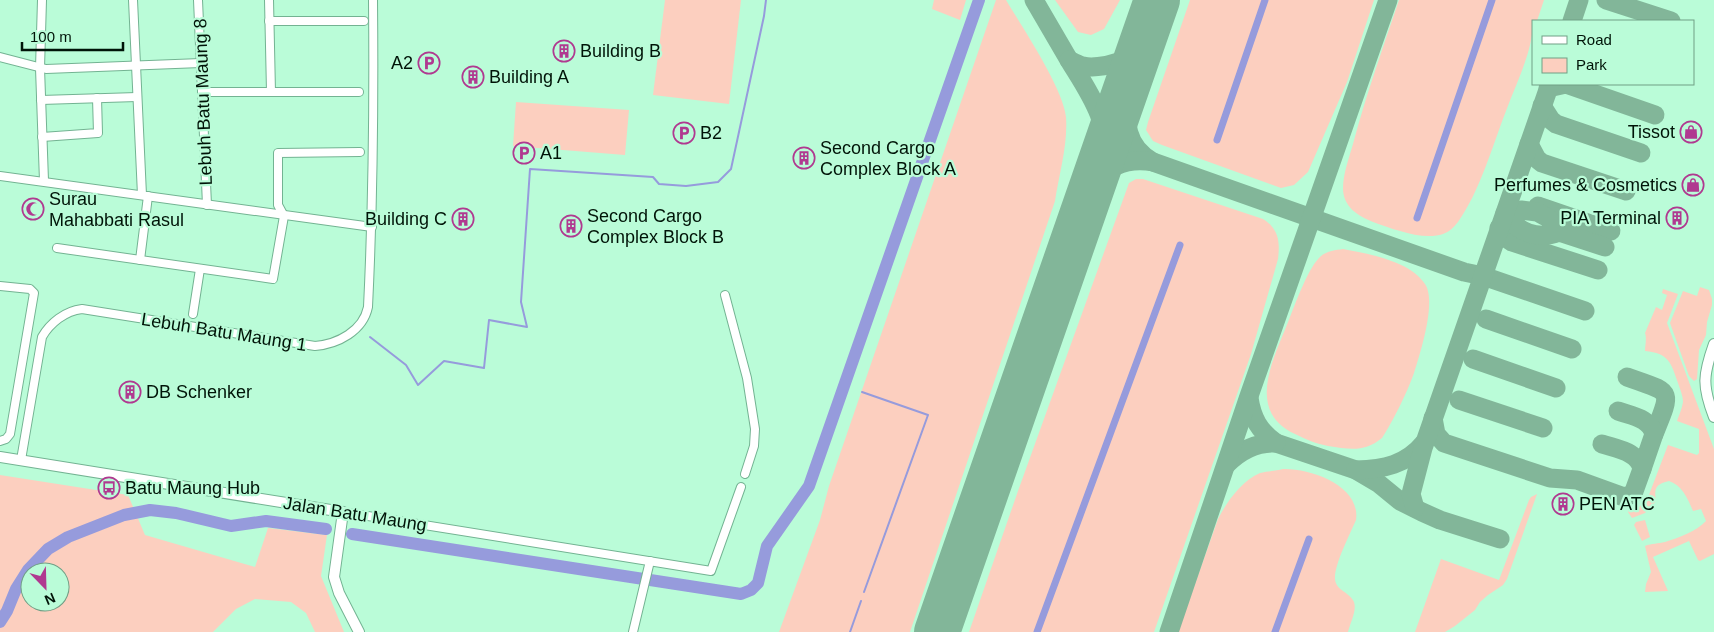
<svg xmlns="http://www.w3.org/2000/svg" width="1714" height="632" font-family="Helvetica,sans-serif">
  <rect width="100%" height="100%" fill="#bafcd8"/>
  <g fill="#fccfbf" fill-rule="evenodd">
    <polygon points="665,0 741,0 729,104 653,95"/>
    <polygon points="934,0 966,0 960,20 932,9"/>
    <path d="M996,0H1006C1022,27 1063,88 1066,117C1068,145 1059,174 1055,201L910,632H779L820,520L829,486Z"/>
    <polygon points="1055,0 1120,0 1104,29 1091,35 1078,32"/>
    <polygon points="1190,0 1374,0 1347,82 1308,172 1294,185 1281,188 1162,145 1153,141 1146,130 1148,122"/>
    <path d="M1399,0H1544L1537,21H1533C1533,52 1516,83 1506,111C1492,147 1480,191 1458,222C1454,227 1449,232 1443,234C1423,241 1393,229 1373,222C1358,216 1343,207 1343,188C1343,174 1349,158 1353,144C1366,95 1383,48 1399,0Z"/>
    <polygon points="516,102 629,110 625,155 513,146"/>
    <path d="M1136,179H1143L1263,219C1279,229 1280,242 1278,259L1251,354L1154,632H969L1018,491L1129,183Z"/>
    <path d="M1343,249C1369,254 1410,261 1425,284C1437,301 1420,354 1414,373C1407,393 1393,421 1382,438C1364,453 1349,449 1328,446C1317,444 1305,439 1295,434C1243,410 1276,355 1290,317C1296,302 1309,266 1321,256C1327,251 1336,250 1343,249Z"/>
    <polygon points="1700,287 1709,290 1712,299 1712,305 1707,322 1706,335 1699,350 1697,379 1694,381 1689,376 1670,323 1683,291 1697,296"/>
    <path d="M1663,289L1678,294L1667,323L1714,449V554L1700,561L1698,560L1689,541L1653,557L1668,591L1645,592L1646,584L1651,572L1645,546C1652,543 1658,544 1665,542C1678,538 1697,531 1706,521L1701,509L1693,511C1688,499 1682,485 1669,481C1655,484 1654,489 1656,501L1645,513L1632,518L1628,512L1629,510L1639,507L1647,500L1668,445L1697,455L1699,453V429L1677,421C1679,415 1682,409 1683,402C1683,396 1680,389 1678,383C1671,363 1669,353 1645,351C1645,346 1647,338 1645,333L1656,307L1662,310L1667,295L1662,293Z"/>
    <path d="M1283,469C1311,468 1361,486 1356,520C1350,534 1334,565 1335,579C1336,591 1350,592 1354,602C1357,611 1350,623 1348,632H1178L1218,519C1226,503 1242,480 1260,473C1267,471 1276,471 1283,469Z"/>
    <path d="M0,475L128,495L145,535L255,567L268,528L327,535L321,576L344,632H315L306,613L291,602L255,599L236,609L213,632H0ZM30,572H60V602H30Z"/>
    <polygon points="1537,494 1507,579 1503,585 1488,595 1480,602 1475,610 1455,626 1445,632 1415,632 1441,559 1499,580 1529,500 1531,497"/>
    <polygon points="1645,520 1650,537 1642,541 1634,525 1636,522"/>
  </g>
  <g fill="none" stroke-linecap="round" stroke-linejoin="round">
    <g stroke="#969bdc" stroke-width="2">
      <polyline points="370,337 406,365 418,385 444,361 484,368 489,320 527,327 521,302 530,169 653,177 659,184 686,186 718,182 731,169 764,16 766,0"/>
      <polyline points="862,392 928,415 864,592"/>
      <polyline points="850,632 861,601"/>
    </g>
    <g stroke="#969bdc" stroke-width="7">
      <polyline points="1217,140 1265,0"/>
      <polyline points="1417,218 1492,0"/>
      <polyline points="1037,632 1180,245"/>
      <polyline points="1275,632 1309,539"/>
    </g>
    <g stroke="#969bdc" stroke-width="12">
      <polyline points="352,534 741,594 751,590 758,583 767,546 809,486 979,0"/>
      <polyline points="0,622 7,611 16,589 28,570 48,549 68,537 124,515 150,510 176,513 231,526 266,521 326,529"/>
    </g>
    <g stroke="#82b699" stroke-width="19">
      <polyline points="1034,0 1069,60"/>
      <polyline points="1606,0 1671,21"/>
      <polyline points="1572,21 1579,0"/>
      <path d="M1127,88C1126,117 1122,145 1153,162"/>
      <polyline points="1548,88 1566,84 1655,115"/>
      <polyline points="1542,106 1551,120 1556,124 1641,153"/>
      <polyline points="1529,144 1537,159 1542,163 1626,191"/>
      <path d="M1101,161C1115,127 1086,88 1069,60C1073,62 1078,65 1083,66C1099,70 1137,60 1142,43"/>
      <path d="M1088,200C1093,192 1098,181 1105,174C1117,161 1137,159 1153,162L1464,272L1483,276L1585,311"/>
      <polyline points="1538,206 1611,231"/>
      <polyline points="1499,228 1503,236 1512,242 1598,270"/>
      <path d="M1559,232C1538,240 1517,233 1505,213L1521,210L1537,212L1548,218L1559,232L1605,247"/>
      <polyline points="1486,319 1572,349"/>
      <polyline points="1473,359 1556,388"/>
      <path d="M1627,377C1672,393 1673,388 1654,434"/>
      <polyline points="1459,400 1543,428"/>
      <polyline points="1433,418 1436,434 1444,443 1550,478 1577,480 1624,497 1633,494 1642,469"/>
      <polyline points="1276,443 1356,470 1378,483 1400,501 1422,512 1440,520 1500,539"/>
      <path d="M1602,444C1617,449 1639,452 1642,469L1654,434C1650,418 1632,416 1618,411"/>
      <path d="M1227,464C1241,450 1256,442 1276,443C1259,431 1252,418 1249,398"/>
      <path d="M1356,470C1384,469 1406,465 1424,443"/>
      <polyline points="1415,508 1411,494 1423,448 1550,84"/>
      <polyline points="1169,632 1249,396 1388,0"/>
    </g>
    <polyline stroke="#82b699" stroke-width="46" points="937,632 1157,0"/>
    <g stroke="#73b392" stroke-width="10">
      <g id="minor">
        <polyline points="42,0 40,68 44,181"/>
        <polyline points="133,0 142,195"/>
        <polyline points="198,0 207,205"/>
        <polyline points="269,0 271,92"/>
        <polyline points="269,21 364,21"/>
        <polyline points="0,57 46,69 201,63"/>
        <polyline points="203,92 359,92"/>
        <polyline points="41,100 137,97"/>
        <polyline points="42,137 98,133 97,98"/>
        <polyline points="0,176 372,227"/>
        <polyline points="284,216 278,205 278,153 360,152"/>
        <polyline points="57,248 273,279 284,216"/>
        <polyline points="140,260 148,196"/>
        <polyline points="0,286 30,289 34,293 10,434 6,439 0,441"/>
        <polyline points="725,295 747,378 755,429 754,446 745,474"/>
        <polyline points="193,314 200,269"/>
        <path d="M21,460L42,337C50,323 65,311 82,309L315,346C338,344 363,331 368,307C373,204 374,102 373,0"/>
        <polyline points="343,512 711,571 741,487"/>
        <polyline points="633,632 650,561"/>
      </g>
    </g>
    <g stroke="#73b392" stroke-width="12">
      <g id="tertiary">
        <path d="M1714,344C1703,375 1702,386 1714,417"/>
        <polyline points="0,457 343,512 334,577 339,593 359,632"/>
      </g>
    </g>
    <use href="#minor" stroke="#fff" stroke-width="8"/>
    <use href="#tertiary" stroke="#fff" stroke-width="10"/>
  </g>
  <defs>
    <g id="building-ring" transform="scale(1.125)"><circle r="9.5" fill="#bafcd8" stroke="#b03990" stroke-width="1.5"/><path d="M-4-6H4V6H1V3H-1V6H-4ZM-2.5-4.3h1.7v1.8h-1.7ZM.8-4.3h1.7v1.8H.8ZM-2.5-1h1.7V.8h-1.7ZM.8-1h1.7V.8H.8Z" fill="#b03990"/></g>
    <g id="parking-ring" transform="scale(1.125)"><circle r="9.5" fill="#bafcd8" stroke="#b03990" stroke-width="1.5"/><path d="M-3.5-5.5H1a3.5 3.5 0 0 1 0 7H-1V5.5H-3.5ZM-1-3.4V-.6H.8a1.4 1.4 0 0 0 0-2.8Z" fill="#b03990"/></g>
    <g id="shop-ring" transform="scale(1.125)"><circle r="9.5" fill="#bafcd8" stroke="#b03990" stroke-width="1.5"/><path d="M-5-2.5h2.3a2.7 3.5 0 0 1 5.4 0H5L5.5 6h-11ZM-1.5-2.5h3a1.5 2.3 0 0 0-3 0Z" fill="#b03990"/></g>
    <g id="mosque-ring" transform="scale(1.125)"><circle r="9.5" fill="#bafcd8" stroke="#b03990" stroke-width="1.5"/><path d="M3.5-4.9A6 6 0 1 0 3.5 4.9A5 5 0 1 1 3.5-4.9Z" fill="#b03990"/></g>
    <g id="bus-ring" transform="scale(1.125)"><circle r="9.5" fill="#bafcd8" stroke="#b03990" stroke-width="1.5"/><path d="M-5-6H5V4H4V6H2V4H-2V6H-4V4H-5ZM-3.5-4V0h7V-4ZM-3.5 1.2v1.5H-2V1.2ZM2 1.2v1.5H3.5V1.2Z" fill="#b03990"/></g>
  </defs>
  <g fill-rule="evenodd">
    <use href="#building-ring" x="564" y="51"/>
    <use href="#parking-ring" x="429" y="63"/>
    <use href="#building-ring" x="473" y="77"/>
    <use href="#shop-ring" x="1691" y="132"/>
    <use href="#parking-ring" x="684" y="133"/>
    <use href="#parking-ring" x="524" y="153"/>
    <use href="#building-ring" x="804" y="158"/>
    <use href="#shop-ring" x="1693" y="185"/>
    <use href="#mosque-ring" x="33" y="209"/>
    <use href="#building-ring" x="1677" y="218"/>
    <use href="#building-ring" x="463" y="219"/>
    <use href="#building-ring" x="571" y="226"/>
    <use href="#building-ring" x="130" y="392"/>
    <use href="#bus-ring" x="109" y="488"/>
    <use href="#building-ring" x="1563" y="504"/>
  </g>
  <g text-anchor="middle" stroke-width="4.5" stroke-linejoin="round" paint-order="stroke">
    <g font-size="18" fill="#001408" stroke="#bafcd8" text-anchor="start">
      <text x="580" y="57">Building B</text>
      <text x="413" y="69" text-anchor="end">A2</text>
      <text x="489" y="83">Building A</text>
      <text x="1675" y="138" text-anchor="end">Tissot</text>
      <text x="700" y="139">B2</text>
      <text x="820" y="154">Second Cargo<tspan x="820" dy="21">Complex Block A</tspan></text>
      <text x="540" y="159">A1</text>
      <text x="1677" y="191" text-anchor="end">Perfumes &amp; Cosmetics</text>
      <text x="49" y="205">Surau<tspan x="49" dy="21">Mahabbati Rasul</tspan></text>
      <text x="587" y="222">Second Cargo<tspan x="587" dy="21">Complex Block B</tspan></text>
      <text x="1661" y="224" text-anchor="end">PIA Terminal</text>
      <text x="447" y="225" text-anchor="end">Building C</text>
      <text x="146" y="398">DB Schenker</text>
      <text x="125" y="494">Batu Maung Hub</text>
      <text x="1579" y="510">PEN ATC</text>
    </g>
    <g font-size="18" fill="#001408" stroke="#bafcd8">
      <text transform="translate(203 102) rotate(-92)" y="6">Lebuh Batu Maung 8</text>
      <text transform="translate(224 332) rotate(9)" y="6">Lebuh Batu Maung 1</text>
      <text transform="translate(355 514) rotate(9)" y="6">Jalan Batu Maung</text>
    </g>
  </g>
  <rect x="1532" y="20" width="162" height="65" fill="#bafcd8" stroke="#709f85"/>
  <rect x="1542" y="36" width="25" height="8" fill="#ffffff" stroke="#709f85"/>
  <text x="1576" y="45" font-size="15" fill="#001408">Road</text>
  <rect x="1542" y="58" width="25" height="15" fill="#fccfbf" stroke="#709f85"/>
  <text x="1576" y="70" font-size="15" fill="#001408">Park</text>
  <g transform="translate(45 587) rotate(157)"><circle r="24" fill="#bafcd8" stroke="#709f85"/>
  <path d="M0-4L9 19L0 12L-9 19Z" fill="#b03990"/>
  <text y="-8" font-size="14" font-weight="bold" text-anchor="middle" fill="#001408">N</text>
  </g>
  <path d="M22 42v8h101v-8" fill="none" stroke="#001408" stroke-width="2.5"/>
  <text x="30" y="42" font-size="15" fill="#001408" stroke="#bafcd8" stroke-width="4" paint-order="stroke">100 m</text>
</svg>
